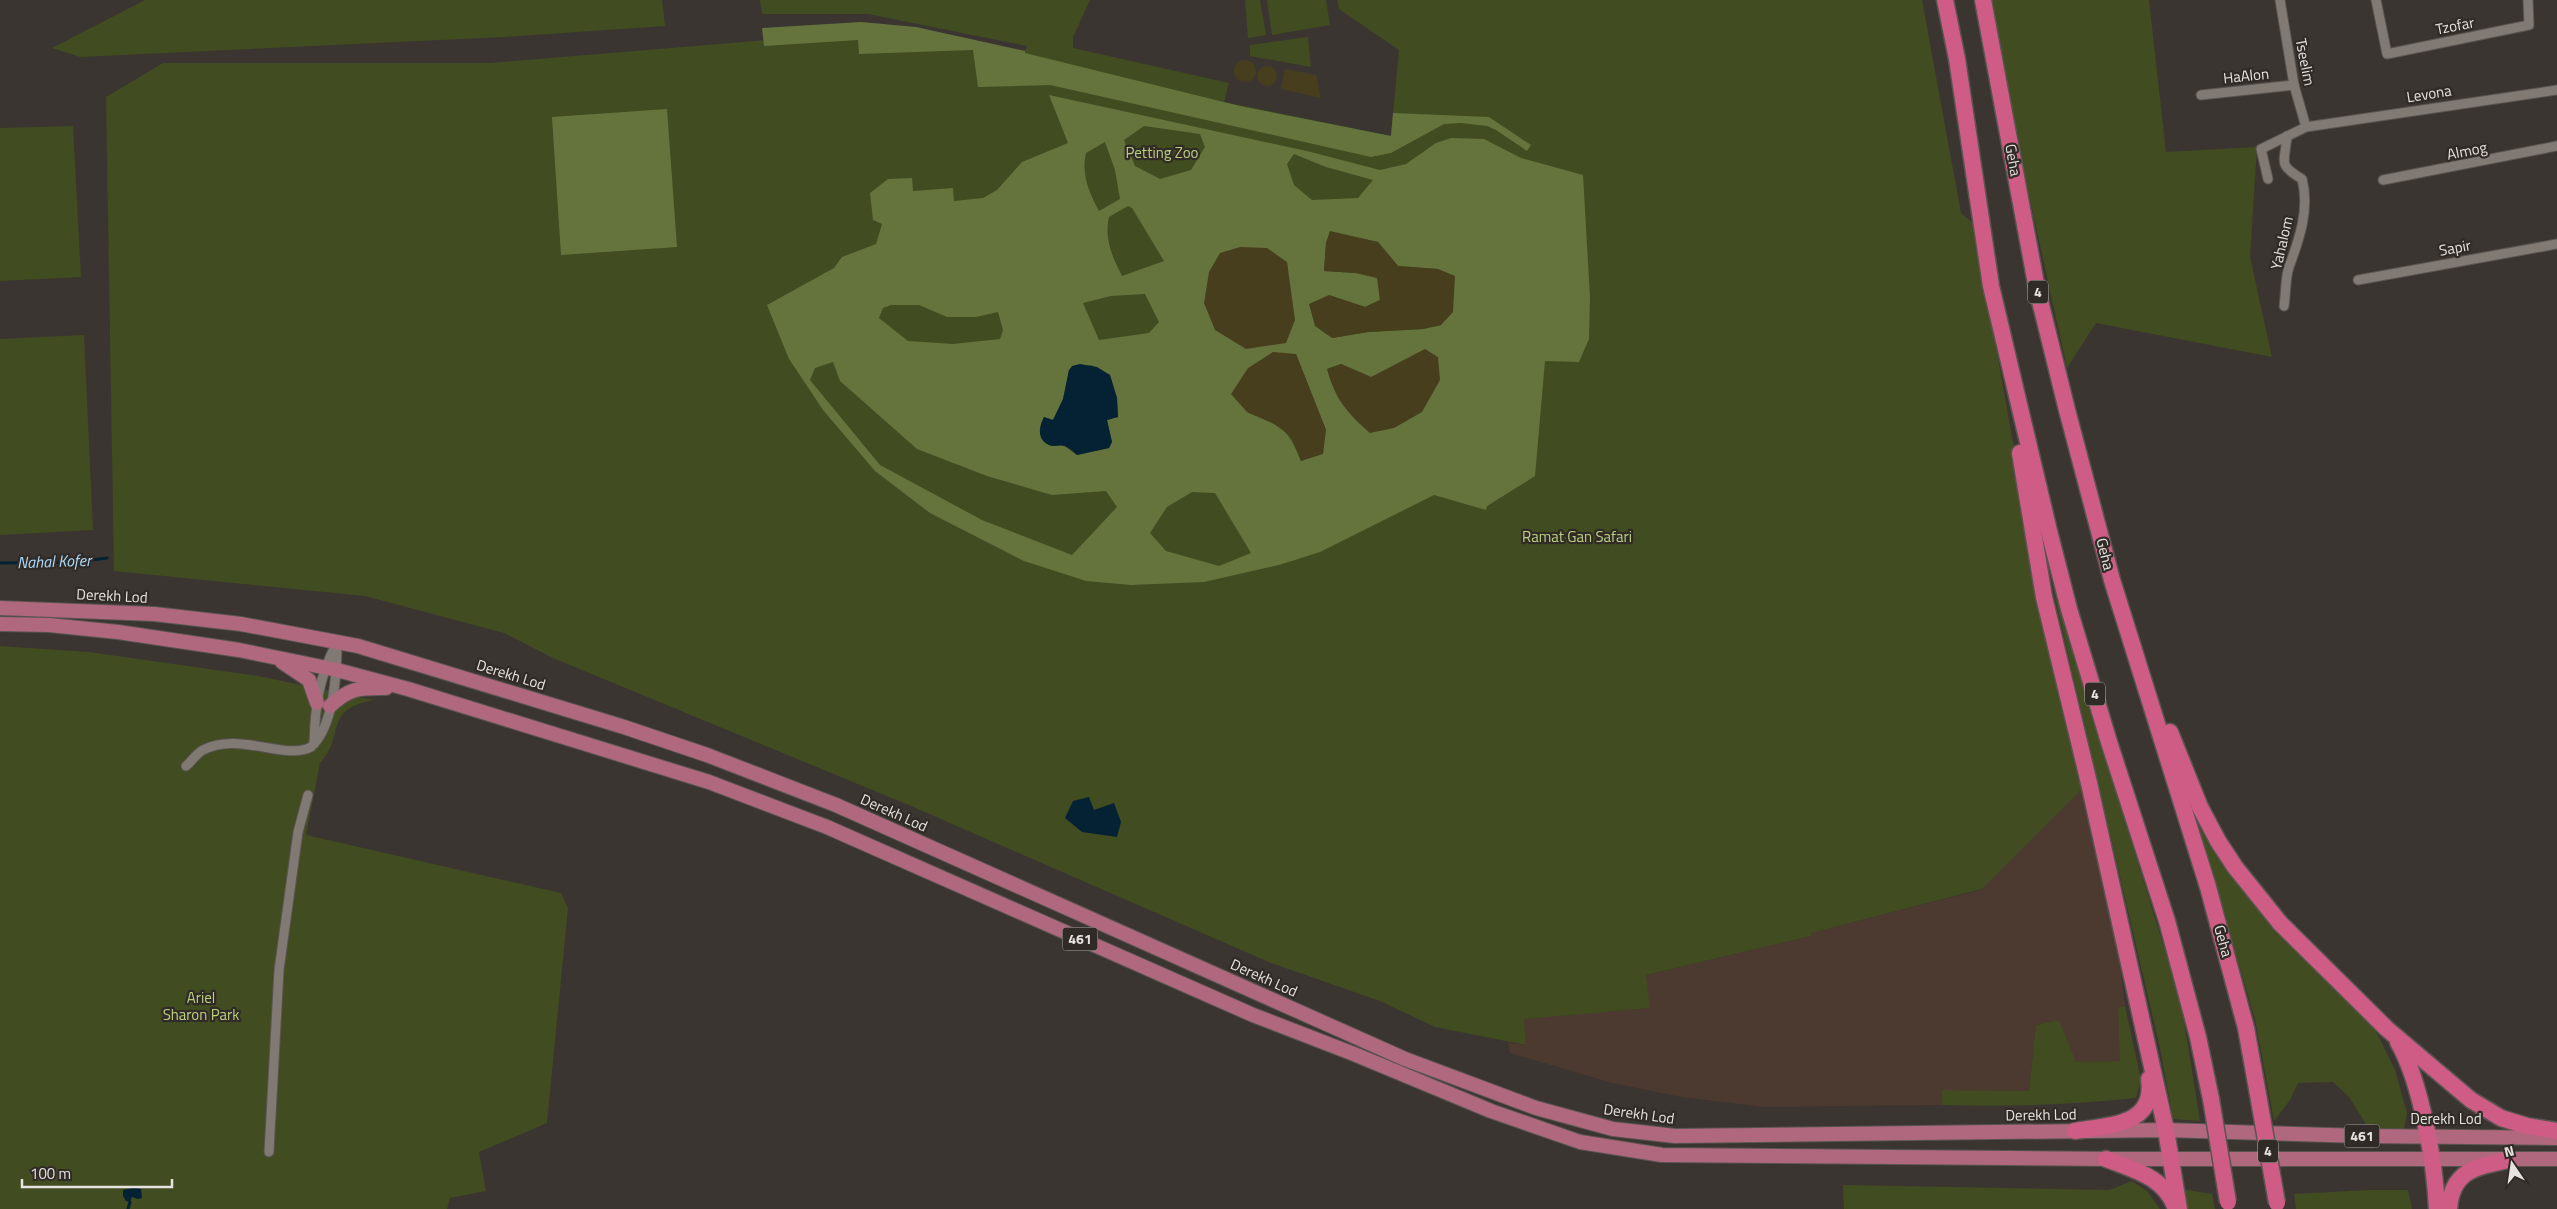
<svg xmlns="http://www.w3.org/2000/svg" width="2557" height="1209" font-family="'Titillium Web',sans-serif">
  <rect width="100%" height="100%" fill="#3b3531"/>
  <polygon fill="#4c3a30" points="2082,789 2117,941 2125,1006 2118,1008 2121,1061 2075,1062 2059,1020 2036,1025 2029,1091 1942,1090 1942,1105 1765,1107 1681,1097 1609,1082 1510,1053 1508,1043 1526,1045 1523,1019 1649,1008 1646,975 1811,936 1810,933 1981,890"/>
  <g fill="#414c20">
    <polygon points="145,0 662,0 665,26 504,37 80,57 52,48"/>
    <polygon points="760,0 1090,0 1073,37 1073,48 1229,83 1224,102 1391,136 1399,50 1339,9 1337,0 1922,0 1961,213 1974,224 2021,487 2082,789 1982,889 1811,933 1811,936 1646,975 1650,1008 1524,1019 1526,1045 1435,1027 1380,1001 1271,963 911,806 553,658 504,633 365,596 114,571 106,97 163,63 490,63 852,33 1024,53 1027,46 868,14 762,14"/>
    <polygon points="1245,0 1260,0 1266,35 1248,38"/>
    <polygon points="1267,0 1326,0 1330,25 1272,35"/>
    <polygon points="1990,0 2149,0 2166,152 2257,147 2250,257 2272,357 2096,323 2067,368 2005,86"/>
    <polygon points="1308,37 1311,67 1250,56 1250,45"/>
    <polygon points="73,126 81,277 0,281 0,128"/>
    <polygon points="84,335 93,530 0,535 0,339"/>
    <polygon points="2052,585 2181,1002 2200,1121 2173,1119 2160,1048"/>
    <path d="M0,646L89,652L258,676L374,700C322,709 346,736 320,763L306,835L561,893L568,908L547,1123L479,1152L486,1191L450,1198L447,1209H0Z"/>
    <polygon points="2187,790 2204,831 2374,1027 2395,1070 2407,1113 2404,1129 2369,1129 2349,1097 2333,1082 2298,1083 2290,1100 2274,1121 2255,1019"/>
    <path d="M2125,1006L2141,1080L2136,1098C2071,1105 2008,1107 1942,1105V1090L2029,1091L2036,1025L2059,1020L2076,1062L2120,1061L2118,1008Z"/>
    <polygon points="2132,1181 2147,1191 2160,1209 1844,1209 1843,1185 2109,1190"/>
    <polygon points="2182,1189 2212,1194 2215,1209 2184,1209"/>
    <polygon points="2368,1190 2408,1190 2412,1209 2296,1209 2294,1194"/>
  </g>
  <g fill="#65743d" fill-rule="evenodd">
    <polygon points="861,22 916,27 1025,51 1025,53 1240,106 1391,136 1393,113 1489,117 1531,145 1527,151 1496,130 1487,126 1461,123 1444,124 1391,153 1371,157 1050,85 978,87 973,50 859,54 858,40 764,46 762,28"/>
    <path d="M1049,95L1311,152L1380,170L1406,164L1436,143L1451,138L1484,139L1521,158L1583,175L1590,297L1589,339L1579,362L1545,361L1535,476L1487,506L1486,510L1434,495L1320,552L1279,565L1204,582L1131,585L1086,581L1024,561L930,513L875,471L823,410L789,359L767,305L834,268L842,257L876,244L882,224L873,220L870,193L888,179L912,178L913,191L953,188L954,201L983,198L997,190L1022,162L1068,143ZM1144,126L1200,134L1205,147L1191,170L1160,179L1135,166L1124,140ZM1105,142L1115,170L1120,199L1099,211C1089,192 1081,174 1086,153ZM1294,154L1326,167L1373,180L1358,198L1312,200L1294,185L1287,164ZM1128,206L1132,208L1164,261L1122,276C1112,256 1104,239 1109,217ZM1330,232L1378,242L1398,266L1438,269L1441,325L1423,329L1368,332L1332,338L1329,295L1365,307L1380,300L1378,278L1356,273L1324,271L1326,243ZM1287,262L1289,290L1227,336L1215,330ZM1145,294L1159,322L1149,333L1099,340L1083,303L1111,296ZM891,305H919L947,317H976L998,312L1003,330L1000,339L953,344L908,341L879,318L883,308ZM1296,354L1326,430L1301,461C1287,426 1280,426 1247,412ZM833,362L840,381L917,449L987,476L1052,495L1106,491L1117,507L1072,555L982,520L880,465L810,380L815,368ZM1341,364L1371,377L1327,369ZM1091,365L1110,375L1117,398L1118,417L1107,420L1112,442L1109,448L1077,455L1063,445L1054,446L1044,417L1053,420L1063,399L1069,370ZM1192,492L1215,493L1251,553L1219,566L1166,551L1150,533L1167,507Z"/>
    <polygon points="667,109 677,247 561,255 552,117"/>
  </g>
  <g fill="#473e1e">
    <circle cx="1245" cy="71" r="11"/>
    <circle cx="1267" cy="76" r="10"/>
    <polygon points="1285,69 1316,75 1321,98 1281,89"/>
    <polygon points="1330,231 1378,242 1398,266 1438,269 1455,276 1453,312 1441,325 1423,329 1368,332 1332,338 1315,326 1309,304 1329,295 1365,307 1380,300 1377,278 1356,273 1324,271 1326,243"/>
    <polygon points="1240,247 1267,248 1287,262 1295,320 1286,343 1246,349 1215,330 1204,303 1209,272 1220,253"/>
    <path d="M1425,349L1438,357L1440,380L1422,412L1394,428L1370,433C1347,413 1335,399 1327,369L1341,364L1371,377Z"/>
    <polygon points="1273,352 1296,354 1326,430 1323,454 1301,461 1291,436 1274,424 1247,412 1231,394 1248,368"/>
  </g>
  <g fill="#042233">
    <path d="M1080,364L1097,367L1110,375L1117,398L1118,417L1107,420L1112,442L1109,448L1077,455C1073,452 1069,447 1064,446C1060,445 1056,446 1052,446C1037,442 1038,428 1044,417L1053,420L1063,399L1069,370L1072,366Z"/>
    <polygon points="1089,797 1094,810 1114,803 1121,822 1117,837 1082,832 1065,818 1073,801"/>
    <polygon points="136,1187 141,1189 142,1198 138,1199 132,1197 130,1202 126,1201 123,1196 123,1190"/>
  </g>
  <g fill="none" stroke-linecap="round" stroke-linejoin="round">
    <g stroke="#042233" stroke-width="3">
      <polyline points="0,563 76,562 107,558"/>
      <polyline points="128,1209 130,1202"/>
    </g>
    <g stroke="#595451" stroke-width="11">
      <g id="street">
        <polyline points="2280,0 2294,85 2306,127"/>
        <polyline points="2376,0 2387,54 2529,25 2528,0"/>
        <polyline points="2201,95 2294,85"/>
        <polyline points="2268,179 2261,149 2306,127 2557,90"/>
        <polyline points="2383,180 2557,146"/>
        <polyline points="2358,280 2557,244"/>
        <path d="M2284,306C2286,294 2285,279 2289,267C2299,240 2310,209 2302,179C2277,164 2285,163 2287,136"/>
        <path d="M314,743C315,707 319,676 336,645"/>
        <path d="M186,766C191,762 197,753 203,750C240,731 284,761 311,747C334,726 337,672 337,642"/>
        <polyline points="269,1152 279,970 298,832 308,795"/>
      </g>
    </g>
    <g stroke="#595451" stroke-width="16">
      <g id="primary">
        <polyline points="0,608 154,614 241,624 358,646 624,727 707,755 836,805 1405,1059 1536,1108 1613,1129 1675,1136 2166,1130 2364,1136 2557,1138"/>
        <polyline points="0,624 49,625 118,632 239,650 337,670 408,689 709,782 827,827 1253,1015 1354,1054 1491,1111 1580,1142 1662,1155 2115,1159 2557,1159"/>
        <polyline points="282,662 309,680 317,703"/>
        <path d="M330,706C350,687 360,688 386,688"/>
      </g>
    </g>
    <g stroke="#595451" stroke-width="19">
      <g id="highway">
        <polyline points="1945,0 1957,59 1991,286 2049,531 2069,609 2109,742 2167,921 2198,1037 2211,1099"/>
        <polyline points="1983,0 2037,289 2067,410 2112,580 2208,887 2246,1028 2259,1100"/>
        <polyline points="2020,453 2044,597 2089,783 2166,1130 2179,1209"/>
        <polyline points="2170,732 2200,807 2218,841 2235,867 2280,923 2387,1029 2471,1100 2501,1118 2527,1126 2557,1131"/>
        <path d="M2398,1042C2421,1082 2435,1163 2437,1209"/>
        <path d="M2075,1131C2109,1125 2156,1126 2149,1079"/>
        <path d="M2106,1159C2134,1170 2165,1177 2176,1209"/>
        <path d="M2449,1209C2452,1170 2476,1167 2508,1160"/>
      </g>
    </g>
    <use href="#street" stroke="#807974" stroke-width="9"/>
    <use href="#primary" stroke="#af687e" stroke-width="14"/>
    <use href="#highway" stroke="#ce5c84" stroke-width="16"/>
    <g stroke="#595451" stroke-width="19" stroke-linecap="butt">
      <g id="highway-bridge">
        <polyline points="2211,1099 2228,1202"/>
        <polyline points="2259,1100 2277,1203"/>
      </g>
    </g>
    <use href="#highway-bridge" stroke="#ce5c84" stroke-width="16"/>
  </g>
  <g text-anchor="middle" stroke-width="4.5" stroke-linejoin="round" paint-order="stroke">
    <g fill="#312b27" stroke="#b0aca8" stroke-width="1">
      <rect x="2028" y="280.5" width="20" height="23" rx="4"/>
      <rect x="2085" y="682.5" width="20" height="23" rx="4"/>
      <rect x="1062.5" y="927.5" width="35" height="23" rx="4"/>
      <rect x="2344.5" y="1124.5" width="35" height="23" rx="4"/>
      <rect x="2258" y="1139.5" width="20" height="23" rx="4"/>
    </g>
    <g font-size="14" font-weight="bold" fill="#e7e3e0">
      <text x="2038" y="297">4</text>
      <text x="2095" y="699">4</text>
      <text x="1080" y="944">461</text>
      <text x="2362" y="1141">461</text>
      <text x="2268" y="1156">4</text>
    </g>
    <g font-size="15" fill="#e7e3e0" stroke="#312b27">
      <text transform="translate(2455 26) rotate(-11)" y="5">Tzofar</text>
      <text transform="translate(2305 62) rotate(79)" y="5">Tseelim</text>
      <text transform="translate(2246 76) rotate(-6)" y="5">HaAlon</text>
      <text transform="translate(2429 94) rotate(-9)" y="5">Levona</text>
      <text transform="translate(2467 151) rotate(-11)" y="5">Almog</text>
      <text transform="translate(2013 160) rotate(80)" y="5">Geha</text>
      <text transform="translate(2282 243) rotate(-77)" y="5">Yahalom</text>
      <text transform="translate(2455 248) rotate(-10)" y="5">Sapir</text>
      <text transform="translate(2105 554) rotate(76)" y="5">Geha</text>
      <text transform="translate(112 596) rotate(3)" y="5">Derekh Lod</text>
      <text transform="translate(511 675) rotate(17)" y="5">Derekh Lod</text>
      <text transform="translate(894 813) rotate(24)" y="5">Derekh Lod</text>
      <text transform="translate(2223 941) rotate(75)" y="5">Geha</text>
      <text transform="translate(1264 978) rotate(24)" y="5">Derekh Lod</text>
      <text transform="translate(1639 1114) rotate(8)" y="5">Derekh Lod</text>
      <text transform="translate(2041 1115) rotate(-1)" y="5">Derekh Lod</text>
      <text x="2446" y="1124">Derekh Lod</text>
    </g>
    <g font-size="15" fill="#bad17e" stroke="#312b27">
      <text x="1162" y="158">Petting Zoo</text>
      <text x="1577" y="542">Ramat Gan Safari</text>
      <text x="201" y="1003">Ariel<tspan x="201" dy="17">Sharon Park</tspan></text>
    </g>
    <g font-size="16" font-style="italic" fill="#acdbfc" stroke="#312b27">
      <text transform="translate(54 561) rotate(-2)" y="6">Nahal Kofer</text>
    </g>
  </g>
  <g transform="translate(2512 1164) rotate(347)" stroke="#312b27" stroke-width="4" paint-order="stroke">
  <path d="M0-4L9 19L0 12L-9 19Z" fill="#e7e3e0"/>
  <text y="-8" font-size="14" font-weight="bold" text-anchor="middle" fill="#e7e3e0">N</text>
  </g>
  <path d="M22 1179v8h150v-8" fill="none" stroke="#e7e3e0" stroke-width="2.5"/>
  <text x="30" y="1179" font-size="15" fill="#e7e3e0" stroke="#312b27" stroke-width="4" paint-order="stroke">100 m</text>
</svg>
